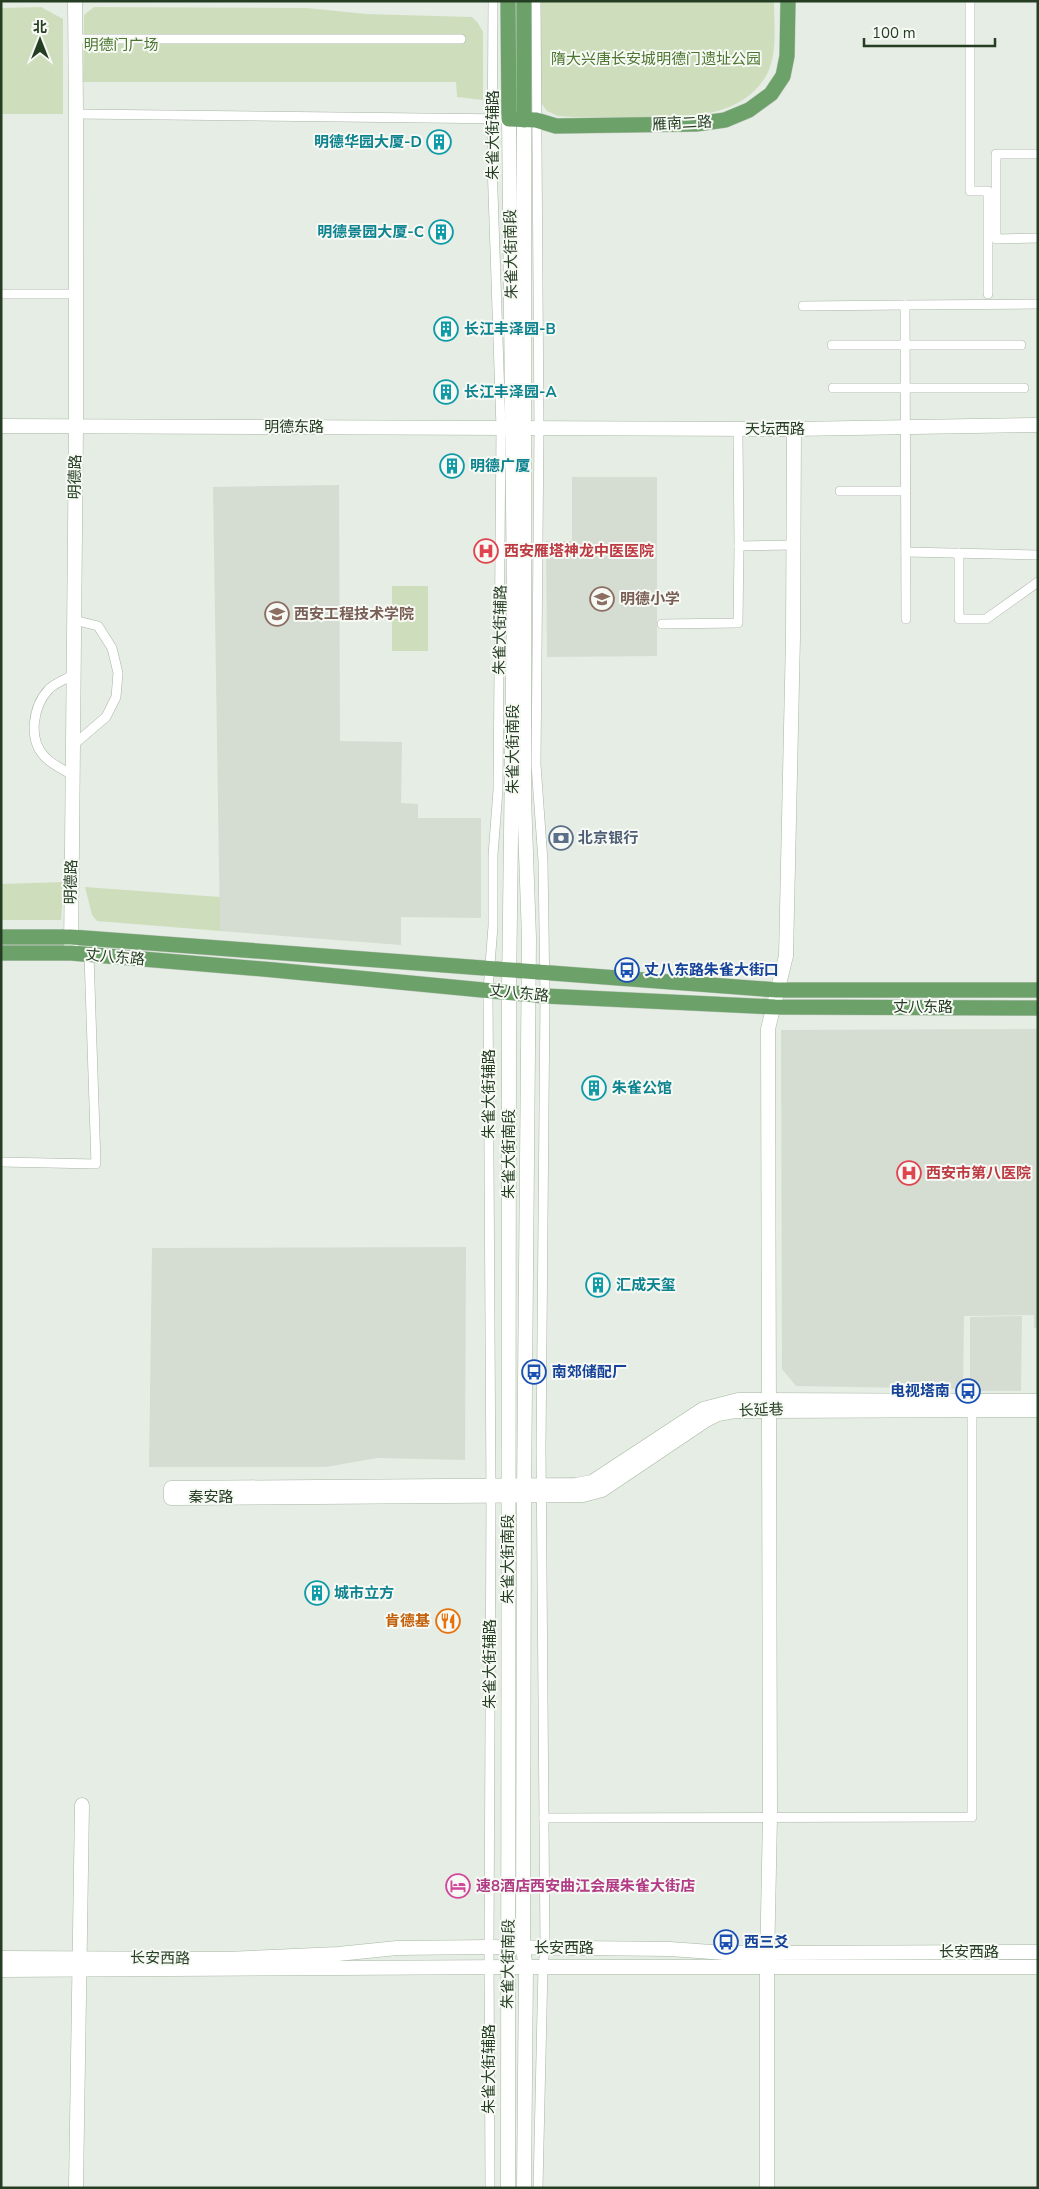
<svg xmlns="http://www.w3.org/2000/svg" width="1039" height="2189" font-family="'Nunito Sans','Noto Sans SC',sans-serif">
  <rect width="100%" height="100%" fill="#e6ede4"/>
  <g fill="#d5ddd2">
    <polygon points="572,477 657,477 657,656 547,657 546,541 572,541"/>
    <polygon points="339,485 340,741 402,742 401,803 418,804 418,818 481,818 481,918 401,917 401,945 220,931 213,487"/>
    <polygon points="1038,1029 1038,1328 1034,1328 1034,1315 964,1316 963,1389 796,1386 782,1369 781,1030"/>
    <polygon points="466,1247 465,1460 377,1458 326,1467 149,1467 152,1248"/>
    <polygon points="1022,1316 1021,1391 970,1391 970,1317"/>
  </g>
  <g fill="#cedebd">
    <path d="M538,1H774C774,25 778,55 766,76C738,123 673,117 626,117C604,117 580,118 558,116L547,111L539,100Z"/>
    <polygon points="41,7 63,19 63,114 1,114 1,8"/>
    <polygon points="94,7 307,8 366,14 472,17 478,23 483,32 483,100 457,97 456,82 83,82 84,15"/>
    <rect x="392" y="586" width="36" height="65"/>
    <polygon points="64,882 61,920 1,920 1,884"/>
    <polygon points="85,887 220,897 220,931 97,921 92,915"/>
  </g>
  <g fill="none" stroke-linecap="round" stroke-linejoin="round">
    <g stroke="#a8b5a6" stroke-width="10">
      <g id="street">
        <polyline points="536,1 539,429 536,765 543,861 545,996 541,1449 545,1948 543,1967 538,2188"/>
        <polyline points="970,1 970,191 988,191 988,294"/>
        <polyline points="74,39 461,39"/>
        <polyline points="76,114 509,119"/>
        <polyline points="1038,154 996,154 996,239 1038,238"/>
        <polyline points="1,294 76,294"/>
        <polyline points="803,306 905,305"/>
        <polyline points="832,345 1021,345"/>
        <polyline points="833,388 1024,388"/>
        <polyline points="738,435 739,546 793,545"/>
        <polyline points="840,491 906,491"/>
        <polyline points="906,552 1038,555"/>
        <polyline points="959,553 959,619 986,619 1038,582"/>
        <polyline points="906,619 905,305 1038,304"/>
        <polyline points="662,624 738,623 739,546"/>
        <polyline points="72,746 106,717 116,697 118,673 112,648 98,626 74,620"/>
        <path d="M72,775C64,770 53,765 46,758C27,740 33,706 49,689C55,683 66,679 73,675"/>
        <polyline points="1,1162 96,1164 89,955"/>
        <polyline points="544,1818 972,1817 972,1410"/>
        <polyline points="490,2188 489,1947 491,1496 488,990 493,926 493,855 498,790 501,428 492,162 493,1"/>
      </g>
    </g>
    <g stroke="#a6b9a2" stroke-width="15">
      <g id="secondary">
        <polyline points="524,120 524,797 529,938 524,1496 523,1949 526,1968 524,2188"/>
        <polyline points="1,426 794,429 1038,425"/>
        <polyline points="71,953 76,427 76,114 75,1"/>
        <polyline points="1038,1401 738,1400 703,1409 592,1482 576,1485 171,1488 171,1498 583,1495 602,1490 706,1420 718,1414 735,1411 1038,1410"/>
        <polyline points="1,1958 226,1959 338,1954 397,1948 489,1947 670,1949 725,1953 1038,1952"/>
        <path d="M1,1970C347,1968 692,1965 1038,1967"/>
        <polyline points="76,2188 82,1805"/>
        <polyline points="508,2188 509,992 514,599 509,119"/>
        <polyline points="767,2188 767,1965 770,1817 768,1029 786,956 793,637 794,429"/>
      </g>
    </g>
    <g stroke="#c2c9c1" stroke-width="16">
      <g id="primary">
        <polyline points="508,1 509,119 536,120 556,126 696,124 725,120 749,110 771,94 783,76 787,56 788,1"/>
        <polyline points="524,1 524,120"/>
        <polyline points="1,937 71,937 777,990 1038,990"/>
        <polyline points="1,953 71,953 274,970 545,996 775,1007 1038,1008"/>
      </g>
    </g>
    <use href="#street" stroke="#fff" stroke-width="9"/>
    <use href="#secondary" stroke="#fff" stroke-width="14"/>
    <use href="#primary" stroke="#6ca269" stroke-width="15"/>
  </g>
  <defs>
    <g id="building-ring" transform="scale(1.25)"><circle r="9.5" fill="#f6f9f4" stroke="#0f9aa8" stroke-width="1.5"/><path d="M-4-6H4V6H1V3H-1V6H-4ZM-2.5-4.3h1.7v1.8h-1.7ZM.8-4.3h1.7v1.8H.8ZM-2.5-1h1.7V.8h-1.7ZM.8-1h1.7V.8H.8Z" fill="#0f9aa8"/></g>
    <g id="hospital-ring" transform="scale(1.25)"><circle r="9.5" fill="#f6f9f4" stroke="#e0444e" stroke-width="1.5"/><path d="M-5-5h3v3.5h4V-5h3V5h-3V1.5h-4V5h-3Z" fill="#e0444e"/></g>
    <g id="school-ring" transform="scale(1.25)"><circle r="9.5" fill="#f6f9f4" stroke="#8d6e63" stroke-width="1.5"/><path d="M0-5L7-2L0 1L-7-2ZM-4 1L0 2.5L4 1V4Q0 6-4 4Z" fill="#8d6e63"/></g>
    <g id="university-ring" transform="scale(1.25)"><circle r="9.5" fill="#f6f9f4" stroke="#8d6e63" stroke-width="1.5"/><path d="M0-5L7-2L0 1L-7-2ZM-4 1L0 2.5L4 1V4Q0 6-4 4Z" fill="#8d6e63"/></g>
    <g id="bank-ring" transform="scale(1.25)"><circle r="9.5" fill="#f6f9f4" stroke="#5c6f8a" stroke-width="1.5"/><path d="M-6-4H6V4H-6ZM0-2.3a2.3 2.3 0 1 0 0 4.6a2.3 2.3 0 1 0 0-4.6Z" fill="#5c6f8a"/></g>
    <g id="bus-ring" transform="scale(1.25)"><circle r="9.5" fill="#f6f9f4" stroke="#1a4fb4" stroke-width="1.5"/><path d="M-5-6H5V4H4V6H2V4H-2V6H-4V4H-5ZM-3.5-4V0h7V-4ZM-3.5 1.2v1.5H-2V1.2ZM2 1.2v1.5H3.5V1.2Z" fill="#1a4fb4"/></g>
    <g id="restaurant-ring" transform="scale(1.25)"><circle r="9.5" fill="#f6f9f4" stroke="#e8710a" stroke-width="1.5"/><path d="M-5-6h1v4h1v-4h1v4h1v-4h1v5L-1.5 .5V6h-2V.5L-5-1ZM5-6V6H3V1.5H1.5Q1.5-4 5-6Z" fill="#e8710a"/></g>
    <g id="hotel-ring" transform="scale(1.25)"><circle r="9.5" fill="#f6f9f4" stroke="#d1479c" stroke-width="1.5"/><path d="M-6-4.5h1.5V1H6V5H4.5V3h-9V5H-6ZM-4 0a1.8 1.8 0 1 1 3.6 0ZM.5 0V-2.5h3Q6-2.5 6 0Z" fill="#d1479c"/></g>
  </defs>
  <g fill-rule="evenodd">
    <use href="#building-ring" x="439" y="142"/>
    <use href="#building-ring" x="441" y="232"/>
    <use href="#building-ring" x="446" y="329"/>
    <use href="#building-ring" x="446" y="392"/>
    <use href="#building-ring" x="452" y="466"/>
    <use href="#hospital-ring" x="486" y="551"/>
    <use href="#school-ring" x="602" y="599"/>
    <use href="#university-ring" x="277" y="614"/>
    <use href="#bank-ring" x="561" y="838"/>
    <use href="#bus-ring" x="627" y="970"/>
    <use href="#building-ring" x="594" y="1088"/>
    <use href="#hospital-ring" x="909" y="1173"/>
    <use href="#building-ring" x="598" y="1285"/>
    <use href="#bus-ring" x="534" y="1372"/>
    <use href="#bus-ring" x="968" y="1391"/>
    <use href="#building-ring" x="317" y="1593"/>
    <use href="#restaurant-ring" x="448" y="1621"/>
    <use href="#hotel-ring" x="458" y="1886"/>
    <use href="#bus-ring" x="726" y="1942"/>
  </g>
  <g text-anchor="middle" stroke-width="4" stroke-linejoin="round" paint-order="stroke">
    <g font-size="15" fill="#4b752e" stroke="#f6f9f4">
      <text x="121" y="50">明德门广场</text>
      <text x="656" y="64">隋大兴唐长安城明德门遗址公园</text>
    </g>
    <g font-size="15" fill="#253e23" stroke="#f6f9f4">
      <text transform="translate(682 123) rotate(-3)" y="5">雁南二路</text>
      <text transform="translate(493 135) rotate(-90)" y="5">朱雀大街辅路</text>
      <text transform="translate(511 254) rotate(-91)" y="5">朱雀大街南段</text>
      <text x="294" y="432">明德东路</text>
      <text x="775" y="434">天坛西路</text>
      <text transform="translate(75 477) rotate(-89)" y="5">明德路</text>
      <text transform="translate(500 630) rotate(-89)" y="5">朱雀大街辅路</text>
      <text transform="translate(513 749) rotate(-90)" y="5">朱雀大街南段</text>
      <text transform="translate(71 882) rotate(-89)" y="5">明德路</text>
      <text transform="translate(115 957) rotate(5)" y="5">丈八东路</text>
      <text transform="translate(519 993) rotate(6)" y="5">丈八东路</text>
      <text x="923" y="1012">丈八东路</text>
      <text transform="translate(489 1094) rotate(-90)" y="5">朱雀大街辅路</text>
      <text transform="translate(509 1154) rotate(-90)" y="5">朱雀大街南段</text>
      <text transform="translate(761 1410) rotate(-2)" y="5">长延巷</text>
      <text x="211" y="1502">秦安路</text>
      <text transform="translate(508 1559) rotate(-90)" y="5">朱雀大街南段</text>
      <text transform="translate(490 1664) rotate(-90)" y="5">朱雀大街辅路</text>
      <text x="564" y="1953">长安西路</text>
      <text x="969" y="1957">长安西路</text>
      <text transform="translate(160 1958) rotate(1)" y="5">长安西路</text>
      <text transform="translate(508 1964) rotate(-89)" y="5">朱雀大街南段</text>
      <text transform="translate(489 2069) rotate(-90)" y="5">朱雀大街辅路</text>
    </g>
    <g font-size="15" font-weight="bold" fill="#0d838f" stroke="#f6f9f4" text-anchor="start">
      <text x="422" y="147" text-anchor="end">明德华园大厦-D</text>
      <text x="424" y="237" text-anchor="end">明德景园大厦-C</text>
      <text x="464" y="334">长江丰泽园-B</text>
      <text x="464" y="397">长江丰泽园-A</text>
      <text x="470" y="471">明德广厦</text>
      <text x="612" y="1093">朱雀公馆</text>
      <text x="616" y="1290">汇成天玺</text>
      <text x="334" y="1598">城市立方</text>
    </g>
    <g font-size="15" font-weight="bold" fill="#be3a42" stroke="#f6f9f4" text-anchor="start">
      <text x="504" y="556">西安雁塔神龙中医医院</text>
      <text x="926" y="1178">西安市第八医院</text>
    </g>
    <g font-size="15" font-weight="bold" fill="#785e54" stroke="#f6f9f4" text-anchor="start">
      <text x="620" y="604">明德小学</text>
      <text x="294" y="619">西安工程技术学院</text>
    </g>
    <g font-size="15" font-weight="bold" fill="#4e5e75" stroke="#f6f9f4" text-anchor="start">
      <text x="578" y="843">北京银行</text>
    </g>
    <g font-size="15" font-weight="bold" fill="#164399" stroke="#f6f9f4" text-anchor="start">
      <text x="644" y="975">丈八东路朱雀大街口</text>
      <text x="552" y="1377">南郊储配厂</text>
      <text x="950" y="1396" text-anchor="end">电视塔南</text>
      <text x="744" y="1947">西三爻</text>
    </g>
    <g font-size="15" font-weight="bold" fill="#c56008" stroke="#f6f9f4" text-anchor="end">
      <text x="430" y="1626">肯德基</text>
    </g>
    <g font-size="15" font-weight="bold" fill="#b23c85" stroke="#f6f9f4" text-anchor="start">
      <text x="476" y="1891">速8酒店西安曲江会展朱雀大街店</text>
    </g>
  </g>
  <rect width="1039" height="2189" fill="none" stroke="#253e23" stroke-width="5"/>
  <g transform="translate(40 40)" stroke="#f6f9f4" stroke-width="4" paint-order="stroke">
  <path d="M0-4L9 19L0 12L-9 19Z" fill="#253e23"/>
  <text y="-8" font-size="14" font-weight="bold" text-anchor="middle" fill="#253e23">北</text>
  </g>
  <path d="M864 38v8h131v-8" fill="none" stroke="#253e23" stroke-width="2.5"/>
  <text x="872" y="38" font-size="15" fill="#253e23" stroke="#f6f9f4" stroke-width="4" paint-order="stroke">100 m</text>
</svg>
